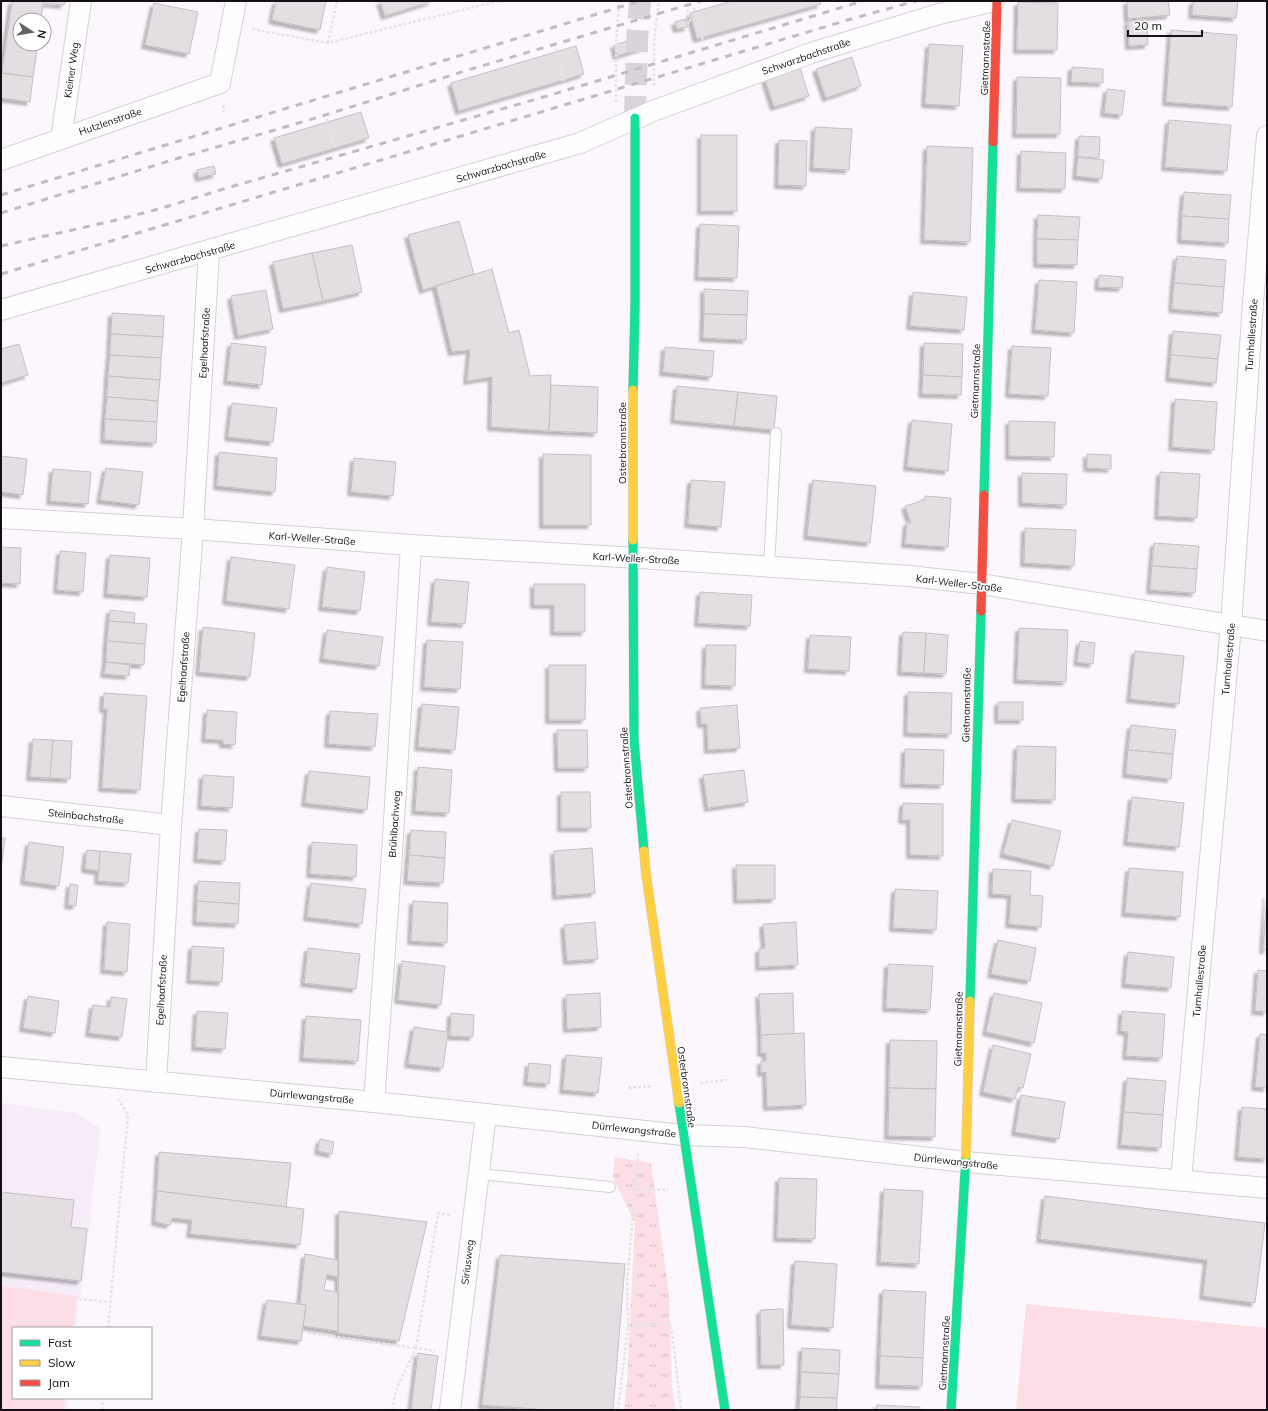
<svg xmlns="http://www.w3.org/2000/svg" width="1268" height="1411" font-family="Mulish,sans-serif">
  <defs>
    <pattern id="grass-tufts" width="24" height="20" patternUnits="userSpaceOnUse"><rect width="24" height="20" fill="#fcdfe6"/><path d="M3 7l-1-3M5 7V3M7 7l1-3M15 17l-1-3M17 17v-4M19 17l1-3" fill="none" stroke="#d7bec4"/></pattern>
    <filter id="shadow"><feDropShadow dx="-3.5" dy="3.5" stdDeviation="1" flood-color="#0004"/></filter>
  </defs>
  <rect width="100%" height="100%" fill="#fbf7fc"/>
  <polygon fill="#f5ecf8" points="1,1103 76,1113 100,1128 83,1281 79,1299 76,1328 13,1328 13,1398 68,1398 66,1410 1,1410"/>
  <polygon fill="url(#grass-tufts)" points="615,1157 651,1163 669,1294 672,1386 675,1410 624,1410 627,1379 635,1223 613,1178"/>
  <g fill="#fcdfe6">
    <polygon points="1,1286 77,1296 73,1328 13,1328 13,1398 65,1398 64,1410 1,1410"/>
    <polygon points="1026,1304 1267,1328 1267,1410 1016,1410"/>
  </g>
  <g fill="#e4dee3" stroke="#c5bfc3" filter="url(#shadow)">
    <polygon points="12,1 65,1 64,5 43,3 41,20 20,20 20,44 38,44 33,77 2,73"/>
    <polygon points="276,1 326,1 320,30 272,20"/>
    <polygon points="380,1 433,1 385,16"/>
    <polygon points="732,1 820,1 821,4 697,39 690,13"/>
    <polygon points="1127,1 1168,1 1170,15 1128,19"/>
    <polygon points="1193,1 1238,1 1236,18 1192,15"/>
    <polygon points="1018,2 1058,3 1057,50 1017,50"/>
    <polygon points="154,3 198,12 189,54 145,45"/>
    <polygon points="686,19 688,27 677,29 675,22"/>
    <polygon points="1147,20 1148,45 1129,46 1128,21"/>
    <polygon points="1171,30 1237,35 1232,107 1166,102"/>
    <polygon points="640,37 643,48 617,56 614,45"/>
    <polygon points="929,44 963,46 959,106 925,104"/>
    <polygon points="576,46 584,74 459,111 451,83"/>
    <polygon points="852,57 861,86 826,98 816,69"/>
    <polygon points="1072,67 1103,69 1103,83 1071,82"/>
    <polygon points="800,68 809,96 774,107 765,79"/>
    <polygon points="1,73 33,77 30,102 1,98"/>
    <polygon points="1017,77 1061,78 1060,134 1016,134"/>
    <polygon points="1107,89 1125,91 1122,115 1104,113"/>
    <polygon points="361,112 369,138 282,164 274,138"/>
    <polygon points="1169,120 1231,125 1227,171 1165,167"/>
    <polygon points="815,127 852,129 849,170 813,168"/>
    <rect x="701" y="135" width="36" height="76"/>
    <polygon points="1079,136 1100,137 1099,158 1078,157"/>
    <polygon points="779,140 807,141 806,186 778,185"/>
    <polygon points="927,146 973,148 970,242 924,240"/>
    <polygon points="1021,151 1066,153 1065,189 1020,188"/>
    <polygon points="1078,157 1104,160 1102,179 1076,176"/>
    <polygon points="214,166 216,174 199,178 197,170"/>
    <polygon points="1184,192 1231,195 1229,219 1182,216"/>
    <polygon points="1038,215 1080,217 1078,240 1037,239"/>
    <polygon points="1182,216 1229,219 1228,243 1181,240"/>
    <polygon points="459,221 474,274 423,290 408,235"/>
    <polygon points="700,224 739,226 737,278 698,277"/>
    <polygon points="1037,239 1078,240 1077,265 1037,264"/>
    <polygon points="352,245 362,292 323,301 312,253"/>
    <polygon points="312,253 323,301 283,309 273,262"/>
    <polygon points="1177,256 1226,260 1224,287 1174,283"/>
    <polygon points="492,269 509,333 519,330 530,376 551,375 549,431 491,427 492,377 467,381 470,350 452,352 436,286"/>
    <polygon points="1099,275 1123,277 1122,288 1098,287"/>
    <polygon points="1039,280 1077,282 1074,333 1035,330"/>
    <polygon points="1174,283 1224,287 1222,313 1172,309"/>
    <polygon points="704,289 748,291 747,315 704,314"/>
    <polygon points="266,290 273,329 238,336 231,296"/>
    <polygon points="913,292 967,297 964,330 910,326"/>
    <polygon points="112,313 164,316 163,337 111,334"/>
    <polygon points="704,314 747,315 746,340 703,338"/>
    <polygon points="1173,331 1221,335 1218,359 1171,355"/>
    <polygon points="111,334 163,337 161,358 110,355"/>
    <polygon points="231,343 266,347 262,385 227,381"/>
    <polygon points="924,343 963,344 962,377 923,375"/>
    <polygon points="19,344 28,375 1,383 1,349"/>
    <polygon points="1012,346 1051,348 1048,396 1009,394"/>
    <polygon points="665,347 714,351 712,377 663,372"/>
    <polygon points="110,355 161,358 160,380 108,376"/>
    <polygon points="1171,355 1218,359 1216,383 1169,378"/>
    <polygon points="923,375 962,377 961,395 922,394"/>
    <polygon points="108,376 160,380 158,401 107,397"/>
    <polygon points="551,385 598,387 597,433 549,431"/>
    <polygon points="677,386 738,392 734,426 674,420"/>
    <polygon points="738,392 777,396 774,430 734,426"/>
    <polygon points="107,397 158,401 157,422 105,419"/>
    <polygon points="1175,399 1217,402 1214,450 1172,447"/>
    <polygon points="232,403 277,408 273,442 228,437"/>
    <polygon points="105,419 157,422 156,443 104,440"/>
    <polygon points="912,420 952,424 948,471 907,467"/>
    <polygon points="1009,421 1055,422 1054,457 1009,456"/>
    <polygon points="219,452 277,458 275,492 217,486"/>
    <polygon points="543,454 591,455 591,525 543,525"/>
    <polygon points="1087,454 1111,455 1111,469 1087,468"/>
    <polygon points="1,456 27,459 23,495 1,492"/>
    <polygon points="354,458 396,462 393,496 351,492"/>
    <polygon points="106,468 143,472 139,505 100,500"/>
    <polygon points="53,469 91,472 88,504 50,501"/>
    <polygon points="1160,472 1200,474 1197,518 1158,516"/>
    <polygon points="1022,473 1067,474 1066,505 1022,503"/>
    <polygon points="691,480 725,482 721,527 688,524"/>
    <polygon points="813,480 876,486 870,543 807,536"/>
    <polygon points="925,496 951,498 948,547 905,544 907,522 911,523 905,506 925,500"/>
    <polygon points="1025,528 1076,530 1074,566 1024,563"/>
    <polygon points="1154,543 1199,546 1197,569 1152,566"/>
    <polygon points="1,547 21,548 20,584 1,583"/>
    <polygon points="60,551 86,553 83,592 57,590"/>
    <polygon points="110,555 150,558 147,597 107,594"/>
    <polygon points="231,557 295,565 289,609 226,601"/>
    <polygon points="1152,566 1197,569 1195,593 1150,590"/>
    <polygon points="327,567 365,572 360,611 322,607"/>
    <polygon points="435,579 469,582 465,624 431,622"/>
    <polygon points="534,584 585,584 585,632 554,632 554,605 534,605"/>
    <polygon points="700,592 752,595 750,626 698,623"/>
    <polygon points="110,610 135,613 134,623 109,621"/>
    <polygon points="109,621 147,624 145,644 107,641"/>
    <polygon points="203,627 255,633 250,677 199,672"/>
    <polygon points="1019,628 1068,630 1066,682 1017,680"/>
    <polygon points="327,630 383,637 379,666 323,659"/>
    <polygon points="903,632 926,633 924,673 901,672"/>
    <polygon points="926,633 948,635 946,674 924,673"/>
    <polygon points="810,635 851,637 849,671 808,669"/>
    <polygon points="427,640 463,642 460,689 424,687"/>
    <polygon points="107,641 145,644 144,665 106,662"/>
    <polygon points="1080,641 1095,643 1093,664 1077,662"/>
    <polygon points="706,645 736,645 735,686 705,685"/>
    <polygon points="1135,651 1184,656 1179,704 1130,699"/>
    <polygon points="106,662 130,665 129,676 104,674"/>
    <polygon points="549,665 586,665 585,720 549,720"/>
    <polygon points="908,692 952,693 951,734 907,733"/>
    <polygon points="104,693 147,696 140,790 102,788 107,709 103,709"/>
    <rect x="998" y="702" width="25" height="18"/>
    <polygon points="422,704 459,707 455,750 418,747"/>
    <polygon points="737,705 740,748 708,750 707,724 701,724 700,708"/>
    <polygon points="207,710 237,712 235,745 223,744 223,740 205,739"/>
    <polygon points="330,711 378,714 375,747 328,744"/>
    <polygon points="1131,725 1176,730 1173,754 1128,750"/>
    <polygon points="557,730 587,730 588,768 558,768"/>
    <polygon points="33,739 53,740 50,778 30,777"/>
    <polygon points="53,740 72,741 70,779 50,778"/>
    <polygon points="1017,746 1056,747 1055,800 1015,799"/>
    <polygon points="905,749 944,750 943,785 904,784"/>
    <polygon points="1128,750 1173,754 1171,779 1126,774"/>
    <polygon points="418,767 452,770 449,813 415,811"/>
    <polygon points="744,770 748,802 708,808 703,775"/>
    <polygon points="309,771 370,777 367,810 305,803"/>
    <polygon points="203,775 234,777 232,808 201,806"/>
    <polygon points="561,792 590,792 591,828 561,828"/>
    <polygon points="1132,797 1184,803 1179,847 1127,842"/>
    <polygon points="903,803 943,804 943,856 910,855 910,820 902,820"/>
    <polygon points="1012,820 1061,831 1053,866 1003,854"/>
    <polygon points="199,829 227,830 225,861 197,859"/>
    <polygon points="411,830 446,832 445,858 409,855"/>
    <polygon points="1,838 5,838 1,869"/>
    <polygon points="29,842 64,847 59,886 24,881"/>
    <polygon points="312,842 357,845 356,877 310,874"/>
    <polygon points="592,848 595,893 556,896 554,851"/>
    <polygon points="87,850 100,851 99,871 85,869"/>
    <polygon points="100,851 131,854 128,883 98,881"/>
    <polygon points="409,855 445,858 443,883 407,881"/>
    <polygon points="736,865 775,865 775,899 737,900"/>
    <polygon points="1129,868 1183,872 1180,917 1125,913"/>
    <polygon points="993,869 1031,871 1030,895 1043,896 1041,927 1009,924 1011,895 992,894"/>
    <polygon points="198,881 240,883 239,904 197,901"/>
    <polygon points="311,883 366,889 362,924 307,917"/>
    <polygon points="70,884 78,885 76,906 68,905"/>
    <polygon points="895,889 938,891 936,930 893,928"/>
    <polygon points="1267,895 1267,950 1263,950"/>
    <polygon points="197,901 239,904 238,924 196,922"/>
    <polygon points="413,901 448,903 447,943 411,941"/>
    <polygon points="107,922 130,924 127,972 104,970"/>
    <polygon points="595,922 598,959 567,961 564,925"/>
    <polygon points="796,922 798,965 759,967 759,949 765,948 763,924"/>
    <polygon points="998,940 1036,948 1030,981 991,974"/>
    <polygon points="192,946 224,948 222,982 190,980"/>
    <polygon points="308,948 360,954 356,989 304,983"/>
    <polygon points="1128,952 1174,957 1171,988 1125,984"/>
    <polygon points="402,961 445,966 441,1005 398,1000"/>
    <polygon points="888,964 933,966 930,1010 886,1008"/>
    <polygon points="1258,970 1267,971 1267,1012 1255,1011"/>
    <polygon points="600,993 601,1027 567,1029 566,995"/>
    <polygon points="793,993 794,1034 761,1035 759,994"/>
    <polygon points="994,993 1042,1003 1034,1043 986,1032"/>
    <polygon points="28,996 59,1001 55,1033 23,1028"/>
    <polygon points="111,997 127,999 122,1037 89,1033 93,1005 110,1007"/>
    <polygon points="197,1011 228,1013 225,1049 195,1047"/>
    <polygon points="1122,1011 1165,1014 1162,1058 1126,1056 1128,1032 1121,1031"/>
    <polygon points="451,1013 474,1015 473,1037 450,1036"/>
    <polygon points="306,1016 361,1020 358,1061 303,1058"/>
    <polygon points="414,1027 448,1032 443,1068 408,1064"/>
    <polygon points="804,1033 806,1105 767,1107 766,1072 761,1073 761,1061 766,1061 766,1053 761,1053 761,1035"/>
    <polygon points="1260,1034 1267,1035 1267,1088 1255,1087"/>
    <polygon points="890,1040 937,1041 936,1089 889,1088"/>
    <polygon points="993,1045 1031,1054 1023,1088 1018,1087 1015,1099 983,1092"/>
    <polygon points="566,1055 602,1058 598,1093 563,1090"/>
    <polygon points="529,1063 551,1065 549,1084 527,1082"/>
    <polygon points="1127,1078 1166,1081 1163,1115 1124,1112"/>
    <polygon points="889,1088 936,1089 935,1137 888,1136"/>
    <polygon points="1021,1095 1065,1102 1059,1139 1015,1132"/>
    <polygon points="1242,1107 1267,1109 1267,1159 1238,1157"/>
    <polygon points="1124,1112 1163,1115 1161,1148 1121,1145"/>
    <polygon points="320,1139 334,1142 332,1154 318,1151"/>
    <polygon points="159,1152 291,1163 286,1207 157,1191"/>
    <polygon points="779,1178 817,1179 815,1239 777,1238"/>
    <polygon points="884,1189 923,1191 919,1264 880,1262"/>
    <polygon points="157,1191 304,1209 300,1245 190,1234 192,1220 172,1218 170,1225 155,1222"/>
    <polygon points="1,1192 74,1200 71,1227 87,1229 81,1281 1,1272"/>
    <polygon points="1045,1196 1265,1223 1255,1303 1203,1296 1207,1260 1040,1239"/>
    <polygon points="339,1211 427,1222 399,1341 338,1333"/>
    <polygon points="305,1254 338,1260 338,1277 327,1275 324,1290 338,1292 338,1331 303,1326 306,1305 300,1304"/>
    <polygon points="500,1255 625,1264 613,1410 549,1410 482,1405"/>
    <polygon points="795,1261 837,1264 833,1328 791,1325"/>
    <polygon points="883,1290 926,1292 923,1358 880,1356"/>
    <polygon points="267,1300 306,1305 301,1341 261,1336"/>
    <polygon points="783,1309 784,1365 761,1365 760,1310"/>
    <polygon points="802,1348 840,1350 839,1374 801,1372"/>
    <polygon points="418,1353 438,1356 431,1410 411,1410"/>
    <polygon points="880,1356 923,1358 922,1386 879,1385"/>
    <polygon points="801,1372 839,1374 837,1398 800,1397"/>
    <polygon points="800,1397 837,1398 837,1410 799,1410"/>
    <polygon points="877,1405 920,1407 920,1410 876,1410"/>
  </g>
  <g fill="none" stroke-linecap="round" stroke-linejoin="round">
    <polyline stroke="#d8d4d9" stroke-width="22" stroke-dasharray="22 11" stroke-linecap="butt" points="635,118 637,42 640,1"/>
    <g stroke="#d4d0d6" stroke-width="12">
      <g id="lane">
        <polyline points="769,567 776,433"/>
        <polyline points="479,1174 610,1187"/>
      </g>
    </g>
    <g stroke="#d4d0d6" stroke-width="22">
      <g id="street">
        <polyline points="61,139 81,1"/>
        <polyline points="1,160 220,83 236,1"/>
        <polyline points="1,310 580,143 653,111 814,52 939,14 994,1"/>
        <polyline points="1,518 193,529 411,545 656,559 909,576 981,584 1267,631"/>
        <polyline points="1,806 171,825"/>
        <polyline points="1,1067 374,1102 683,1135 744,1137 966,1162 1267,1188"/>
        <polyline points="156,1082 171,825 193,529 209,251"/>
        <polyline points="374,1102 392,853 411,545"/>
        <polyline points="1181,1180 1231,625 1253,303 1267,136"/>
        <polyline points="450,1410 486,1114"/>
      </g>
    </g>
    <g stroke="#d4d0d6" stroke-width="10">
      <g id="fast">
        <polyline points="633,390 635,306 635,118"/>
        <polyline points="984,495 993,142"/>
        <polyline points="633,540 634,741 644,851"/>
        <polyline points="970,1001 981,611"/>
        <polyline points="679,1103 725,1410"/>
        <polyline points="951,1410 966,1155"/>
      </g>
    </g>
    <g stroke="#d4d0d6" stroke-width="10">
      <g id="slow">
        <polyline points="633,540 633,390"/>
        <polyline points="644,851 646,874 679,1103"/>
        <polyline points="966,1155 970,1001"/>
      </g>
    </g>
    <g stroke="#d4d0d6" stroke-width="10">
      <g id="jam">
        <polyline points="993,142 997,1"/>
        <polyline points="981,611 984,495"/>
      </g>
    </g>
    <g stroke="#e5e3e6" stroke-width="2.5" stroke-dasharray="3 2" stroke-linecap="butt">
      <polyline points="694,8 703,40"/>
      <polyline points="682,24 691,22 687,10"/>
      <polyline points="252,29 328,43 499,1"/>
      <polyline points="328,43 337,1"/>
      <polyline points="556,49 564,81"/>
      <polyline points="654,86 654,41 659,1"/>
      <polyline points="616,102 616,45 619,1"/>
      <polyline points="223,105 224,112"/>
      <polyline points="327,119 332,137"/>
      <polyline points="330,138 332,137 336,149"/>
      <polyline points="700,1083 727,1080"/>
      <polyline points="628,1088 653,1086"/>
      <polyline points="627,1189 668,1190"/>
      <polyline points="79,1299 110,1302"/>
      <polyline points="628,1326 671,1324 681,1410"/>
      <polyline points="108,1328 128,1115 119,1100"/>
      <polyline points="308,1333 416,1348 438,1213 452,1215"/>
      <polyline points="102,1410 103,1398"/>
      <polyline points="392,1410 396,1390 416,1348 435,1351"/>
      <polyline points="618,1410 628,1326 627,1282 638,1154"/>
    </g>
    <use href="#lane" stroke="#fefeff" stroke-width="10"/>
    <use href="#street" stroke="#fefeff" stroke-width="20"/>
    <use href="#fast" stroke="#16e098" stroke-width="9"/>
    <use href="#slow" stroke="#ffcf43" stroke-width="9"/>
    <use href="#jam" stroke="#f24e42" stroke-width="9"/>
    <g stroke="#bfbebf" stroke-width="3" stroke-dasharray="7 7" stroke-linecap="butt">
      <polyline points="1,195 640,1"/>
      <polyline points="1,213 169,161 319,117 468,70 701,1"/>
      <polyline points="1,246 108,222 159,209 220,190 547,96 863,1"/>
      <polyline points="1,274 851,19 916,1"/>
    </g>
  </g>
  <g text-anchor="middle" stroke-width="3.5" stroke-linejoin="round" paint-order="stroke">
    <g font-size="10" fill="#140f15" stroke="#fff">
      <text transform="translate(806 56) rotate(-19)" y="4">Schwarzbachstraße</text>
      <text transform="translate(985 58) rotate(-88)" y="4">Gietmannstraße</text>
      <text transform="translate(71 70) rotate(-82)" y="4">Kleiner Weg</text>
      <text transform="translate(110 121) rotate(-19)" y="4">Hutzlenstraße</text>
      <text transform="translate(501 166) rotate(-16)" y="4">Schwarzbachstraße</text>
      <text transform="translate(190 257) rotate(-16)" y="4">Schwarzbachstraße</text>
      <text transform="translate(1251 335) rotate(-86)" y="4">Turnhallestraße</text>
      <text transform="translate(204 343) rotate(-87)" y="4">Egelhaafstraße</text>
      <text transform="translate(975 381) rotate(-88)" y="4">Gietmannstraße</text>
      <text transform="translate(622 443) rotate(-90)" y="4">Osterbronnstraße</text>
      <text transform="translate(312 538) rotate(4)" y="4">Karl-Weller-Straße</text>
      <text transform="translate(636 558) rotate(3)" y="4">Karl-Weller-Straße</text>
      <text transform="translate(959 583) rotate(7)" y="4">Karl-Weller-Straße</text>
      <text transform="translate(1228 659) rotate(-85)" y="4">Turnhallestraße</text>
      <text transform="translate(183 667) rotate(-86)" y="4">Egelhaafstraße</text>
      <text transform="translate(966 705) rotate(-89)" y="4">Gietmannstraße</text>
      <text transform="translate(626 768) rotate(-94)" y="4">Osterbronnstraße</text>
      <text transform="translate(86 816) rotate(6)" y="4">Steinbachstraße</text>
      <text transform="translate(394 824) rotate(-86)" y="4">Brühlbachweg</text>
      <text transform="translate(1199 981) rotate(-85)" y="4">Turnhallestraße</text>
      <text transform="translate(161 990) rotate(-87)" y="4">Egelhaafstraße</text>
      <text transform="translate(958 1029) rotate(-89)" y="4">Gietmannstraße</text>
      <text transform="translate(687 1087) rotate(82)" y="4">Osterbronnstraße</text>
      <text transform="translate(312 1096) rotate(5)" y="4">Dürrlewangstraße</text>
      <text transform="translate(634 1129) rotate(6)" y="4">Dürrlewangstraße</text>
      <text transform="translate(956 1161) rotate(6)" y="4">Dürrlewangstraße</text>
      <text transform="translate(467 1262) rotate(-83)" y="4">Siriusweg</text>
      <text transform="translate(944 1353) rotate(-87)" y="4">Gietmannstraße</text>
    </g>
  </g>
  <rect width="1268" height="1411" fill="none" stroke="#140f15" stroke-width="4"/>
  <rect x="12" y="1327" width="140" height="72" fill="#ffffff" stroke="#a19fa1"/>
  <rect x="20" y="1340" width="20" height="6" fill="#16e098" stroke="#a19fa1"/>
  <text x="48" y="1347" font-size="12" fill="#140f15">Fast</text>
  <rect x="20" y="1360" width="20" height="6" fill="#ffcf43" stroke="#a19fa1"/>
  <text x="48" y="1367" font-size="12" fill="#140f15">Slow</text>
  <rect x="20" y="1380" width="20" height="6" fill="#f24e42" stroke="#a19fa1"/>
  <text x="48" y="1387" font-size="12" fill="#140f15">Jam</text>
  <g transform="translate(32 32) rotate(102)"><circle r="19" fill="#ffffff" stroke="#a19fa1"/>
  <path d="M0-3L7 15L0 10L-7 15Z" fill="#656066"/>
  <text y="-6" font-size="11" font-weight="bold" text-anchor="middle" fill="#140f15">N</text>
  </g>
  <path d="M1128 30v6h74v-6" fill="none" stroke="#140f15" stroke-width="2"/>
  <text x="1134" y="30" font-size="12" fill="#140f15" stroke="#ffffff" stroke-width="3" paint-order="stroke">20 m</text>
</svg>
